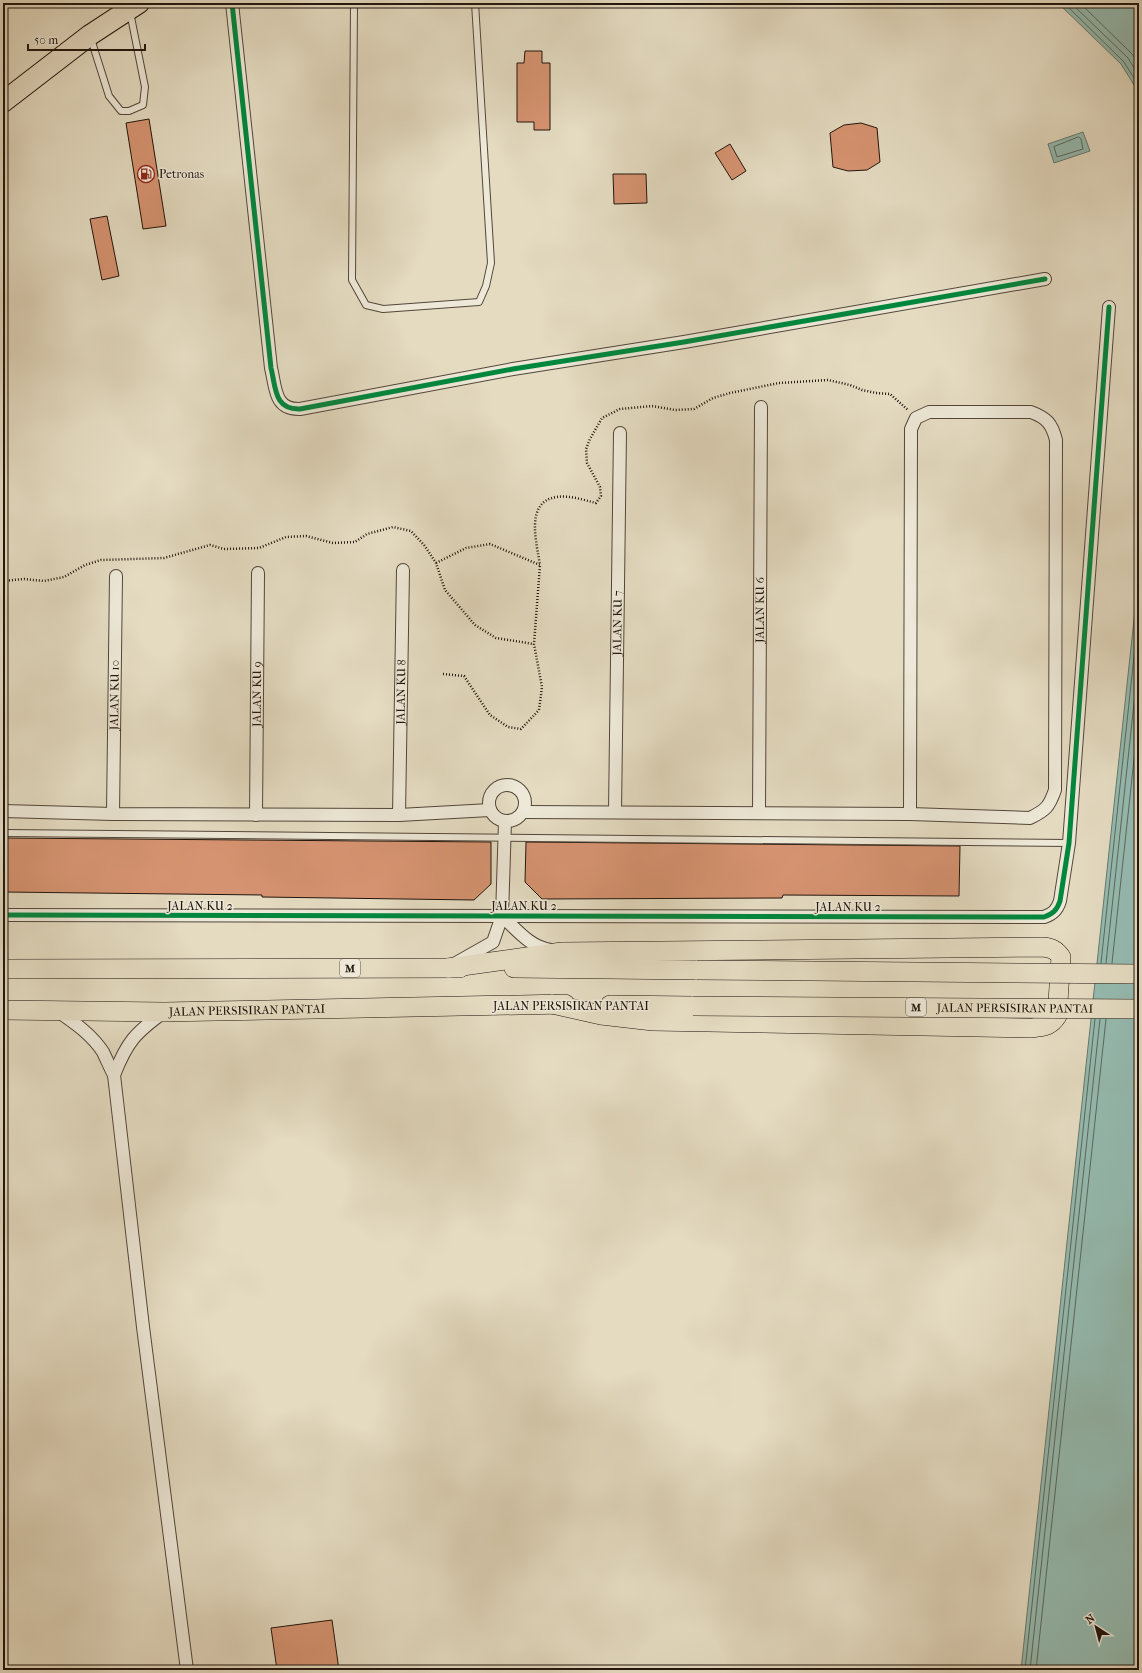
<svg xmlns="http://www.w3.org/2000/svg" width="1142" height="1673" font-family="'IM FELL French Canon',serif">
  <rect width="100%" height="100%" fill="#e4dbc1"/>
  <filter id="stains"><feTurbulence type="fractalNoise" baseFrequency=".005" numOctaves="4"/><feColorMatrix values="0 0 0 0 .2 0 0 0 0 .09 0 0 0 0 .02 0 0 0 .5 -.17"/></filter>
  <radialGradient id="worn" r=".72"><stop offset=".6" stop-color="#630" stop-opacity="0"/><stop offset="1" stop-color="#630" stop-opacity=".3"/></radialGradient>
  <g fill="#95bbb0" stroke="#67796e">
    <polygon points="1058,3 1139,3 1139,93 1121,64"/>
    <polygon points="1083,132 1090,151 1054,163 1048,144"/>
    <polygon points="1139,573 1139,1670 1021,1670"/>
  </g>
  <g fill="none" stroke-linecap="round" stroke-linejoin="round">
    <g stroke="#5b685e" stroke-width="1">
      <polyline points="1064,3 1124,62 1139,86"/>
      <polyline points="1071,3 1128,58 1139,76"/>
      <polyline points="1080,3 1132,54 1139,65"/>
      <polygon points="1079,137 1081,139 1083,149 1057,157 1054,147"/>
      <polyline points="1101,963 1139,610"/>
      <polyline points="1106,963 1139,657"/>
      <polyline points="1112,963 1139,713"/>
      <polyline points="1025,1670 1095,1019"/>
      <polyline points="1030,1670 1100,1019"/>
      <polyline points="1036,1670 1106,1019"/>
    </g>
  </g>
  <g fill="#d69371" stroke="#21150c">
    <polygon points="525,51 542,51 542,63 550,63 550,130 534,130 534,122 517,122 517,63 524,63"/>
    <polygon points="149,119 166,226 143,229 126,123"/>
    <polygon points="861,123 877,128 880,162 867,170 848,171 833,167 830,133 844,125"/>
    <polygon points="730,144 746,171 732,180 715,153"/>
    <polygon points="613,174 646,174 647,203 614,204"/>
    <polygon points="107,216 119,276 102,280 90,219"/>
    <polygon points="3,838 491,842 491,884 474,900 262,897 262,895 3,892"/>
    <polygon points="526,842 960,846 959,896 783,895 782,898 542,899 525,882"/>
    <polygon points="332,1620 339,1670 277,1670 271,1628"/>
  </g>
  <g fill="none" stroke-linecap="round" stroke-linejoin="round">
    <g stroke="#524639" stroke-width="8">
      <g id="service">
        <polyline points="354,3 352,280 366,305 383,309 479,302 486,286 491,263 475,3"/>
        <polyline points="91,39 109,96 121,111 129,111 143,105 145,87 130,12"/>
        <polyline points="3,833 1069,843"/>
      </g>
    </g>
    <g stroke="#524639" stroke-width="14">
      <g id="minor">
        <path d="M232,3L271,368C276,388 274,410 300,409L513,369L684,342L1045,279"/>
        <circle cx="507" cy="803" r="18"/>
        <polyline points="3,811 113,814 399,815 490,810"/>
        <path d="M523,812L910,814L1030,818C1046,810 1049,807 1055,790L1056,440C1052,424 1047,418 1031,412H929L916,418L911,429L910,814"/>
        <path id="s1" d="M615,812L620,433"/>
        <path id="s2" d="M759,813L761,407"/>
        <path id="s3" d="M113,814L116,576"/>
        <path id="s4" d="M256,815L258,573"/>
        <path id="s5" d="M399,815L403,570"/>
        <path d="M3,915L1044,917C1053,914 1057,910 1060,901L1069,843L1109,307"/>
        <path d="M502,916C517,930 530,947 551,950"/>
        <polyline points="456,963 493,942 502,916 505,821"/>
        <path d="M59,1012C75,1023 92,1035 103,1052C107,1060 110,1068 114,1075L143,1327L187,1670"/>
        <path d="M114,1075C127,1042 135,1033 164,1012"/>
      </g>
    </g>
    <g stroke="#21150c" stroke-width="20">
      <g id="primary">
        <path d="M448,968L562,952L1043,947C1052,948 1056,950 1061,957L1057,1016C1050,1027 1043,1026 1032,1028L653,1021L601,1015L552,1004"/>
        <polyline points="514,968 697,970"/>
        <polyline points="3,969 460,968"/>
        <polyline points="610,1005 693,1006"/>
        <path id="s6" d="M3,1010L164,1012L565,1004"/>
      </g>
    </g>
    <g stroke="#21150c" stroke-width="22">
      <polyline id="trunk" points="3,102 90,35 139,3"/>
    </g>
    <g stroke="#21150c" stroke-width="2.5" stroke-dasharray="1 2" stroke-linecap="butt">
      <path d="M436,563L466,548L490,544L540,565C537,544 524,501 557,497C569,495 584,500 596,503L601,496L600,487L587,463L586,449L590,439L602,418L620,409L652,406L675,410L694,409L713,398L730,393L779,383L828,380L850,385L862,390L876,393L890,394L908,410"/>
      <polyline points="3,581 24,579 44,581 64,577 85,565 101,560 164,558 210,545 224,549 259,548 286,537 306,536 333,543 355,542 367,534 393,527 411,531 424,545 436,563 445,590 475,625 496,638 534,644"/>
      <polyline points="443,674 464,676 490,715 508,727 521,729 539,710 542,687 534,644 540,565"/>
    </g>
    <use href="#service" stroke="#ede8d7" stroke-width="6"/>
    <use href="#minor" stroke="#ede8d7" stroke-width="12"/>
    <use href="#primary" stroke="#e4dbc1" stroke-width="19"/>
    <use href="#trunk" stroke="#e4dbc1" stroke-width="20"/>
    <g stroke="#21150c" stroke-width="20" stroke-linecap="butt">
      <g id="primary-bridge">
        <polyline points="697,970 1139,974"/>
        <path id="s7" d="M693,1006L1139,1009"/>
      </g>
    </g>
    <use href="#primary-bridge" stroke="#e4dbc1" stroke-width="19"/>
    <g stroke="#ede8d7" stroke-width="8">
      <g id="cycleway">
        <path d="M232,3L271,368C276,388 274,410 300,409L513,369L684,342L1045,279"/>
        <path d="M3,915L1044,917C1053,914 1057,910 1060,901L1069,843L1109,307"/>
      </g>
    </g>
    <use href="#cycleway" stroke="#00873e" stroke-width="5"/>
  </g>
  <defs>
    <g id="fuel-ring" transform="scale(0.9)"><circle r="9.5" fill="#ede8d7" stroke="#8f2418" stroke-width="1.5"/><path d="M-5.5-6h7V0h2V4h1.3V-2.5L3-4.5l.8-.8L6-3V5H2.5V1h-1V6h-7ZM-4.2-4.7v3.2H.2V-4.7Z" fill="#8f2418"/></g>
  </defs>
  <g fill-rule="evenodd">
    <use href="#fuel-ring" x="146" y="174"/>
  </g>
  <g text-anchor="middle" stroke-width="3" stroke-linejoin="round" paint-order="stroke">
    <g fill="#ede8d7" stroke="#5e5449" stroke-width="1">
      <rect x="340" y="959" width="20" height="18" rx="3"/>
      <rect x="906" y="998" width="20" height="18" rx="3"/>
    </g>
    <g font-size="11" font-weight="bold" fill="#21150c">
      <text x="350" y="972">M</text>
      <text x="916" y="1011">M</text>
    </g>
    <g font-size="12" fill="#21150c" stroke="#ede8d7" text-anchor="start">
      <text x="159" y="178">Petronas</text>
    </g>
    <g font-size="12" fill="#21150c" stroke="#ede8d7">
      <text dy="4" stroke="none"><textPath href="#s2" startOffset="203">JALAN KU 6</textPath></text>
      <text dy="4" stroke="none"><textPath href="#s1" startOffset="189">JALAN KU 7</textPath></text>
      <text dy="4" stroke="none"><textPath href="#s5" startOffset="123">JALAN KU 8</textPath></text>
      <text dy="4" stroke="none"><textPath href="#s4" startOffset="121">JALAN KU 9</textPath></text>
      <text dy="4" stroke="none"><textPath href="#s3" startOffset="119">JALAN KU 10</textPath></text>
      <text x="200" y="910">JALAN KU 2</text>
      <text x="524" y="910">JALAN KU 2</text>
      <text x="848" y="911">JALAN KU 2</text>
      <text x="571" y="1010">JALAN PERSISIRAN PANTAI</text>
      <text dy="4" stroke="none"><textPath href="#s7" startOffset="322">JALAN PERSISIRAN PANTAI</textPath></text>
      <text dy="4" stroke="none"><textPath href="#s6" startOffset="244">JALAN PERSISIRAN PANTAI</textPath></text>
    </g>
  </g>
  <rect width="1142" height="1673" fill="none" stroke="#e4dbc1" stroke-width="16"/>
  <rect x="4" y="4" width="1134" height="1665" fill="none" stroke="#21150c" stroke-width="2"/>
  <rect x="8" y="8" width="1126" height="1657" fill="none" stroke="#21150c"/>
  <g transform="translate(1096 1627) rotate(324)" stroke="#ede8d7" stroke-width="3" paint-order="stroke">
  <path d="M0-3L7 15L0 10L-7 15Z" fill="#21150c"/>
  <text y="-6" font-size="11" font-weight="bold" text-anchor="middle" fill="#21150c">N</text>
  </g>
  <path d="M28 44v6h117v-6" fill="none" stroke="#21150c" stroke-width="2"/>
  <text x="34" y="44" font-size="12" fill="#21150c" stroke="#ede8d7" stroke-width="3" paint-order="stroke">50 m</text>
  <rect width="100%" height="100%" filter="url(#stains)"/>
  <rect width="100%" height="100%" fill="url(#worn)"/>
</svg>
